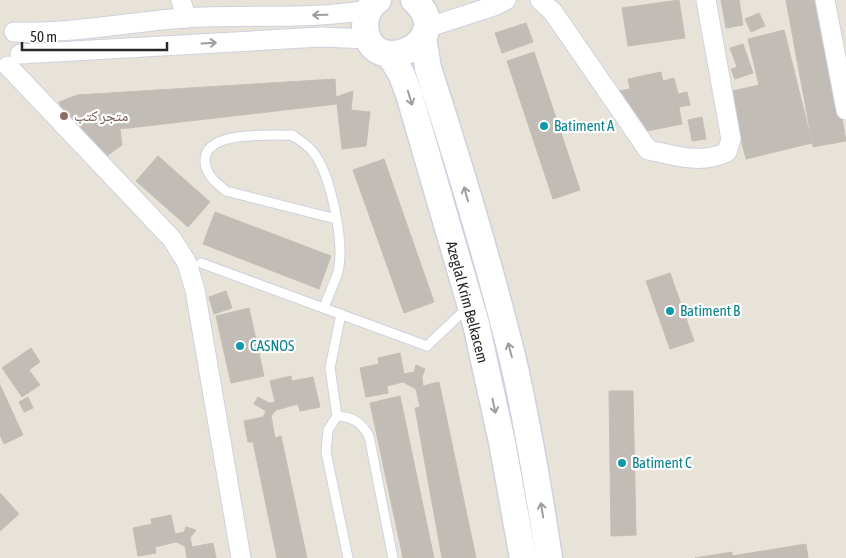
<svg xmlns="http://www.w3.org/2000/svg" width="846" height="558" font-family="'Asap Condensed','Noto Naskh Arabic',sans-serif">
  <rect width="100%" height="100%" fill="#e8e3d9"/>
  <g fill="#c1bcb6" stroke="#c3bfb3">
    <polygon points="679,0 685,38 628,46 622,8"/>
    <polygon points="721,0 739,0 743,25 726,28"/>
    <polygon points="786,0 821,0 846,141 813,147"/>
    <polygon points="759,13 765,26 751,32 745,19"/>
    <polygon points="526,23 533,42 502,53 495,33"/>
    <polygon points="784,30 812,143 746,159 741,139 736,140 724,93 759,85 748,39"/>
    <polygon points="743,44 753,73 735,79 731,69 737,67 730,48"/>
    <polygon points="534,52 580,190 553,199 507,61"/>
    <polygon points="661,72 663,81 674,78 678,94 687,92 690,105 679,107 682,124 637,133 619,91 630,89 628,79"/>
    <polygon points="335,79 336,97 353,91 351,110 370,112 366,146 342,149 337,104 120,129 122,145 107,156 65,119 59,102 77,95"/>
    <polygon points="702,117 706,139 692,141 688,120"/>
    <polygon points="158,156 210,202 188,227 136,181"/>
    <polygon points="384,159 434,302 404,313 353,170"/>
    <polygon points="215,212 331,256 319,289 203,244"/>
    <polygon points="670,273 694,341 670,349 646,281"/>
    <polygon points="226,291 232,308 214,314 209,297"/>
    <polygon points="249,308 264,376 231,383 216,316"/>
    <polygon points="31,348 40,362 29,370 40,385 22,397 2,368"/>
    <polygon points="400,353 404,374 414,372 416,365 425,369 422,377 423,386 439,382 476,558 442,558 415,408 420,407 416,389 403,382 387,386 388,393 366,397 360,368 379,364 378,358"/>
    <polygon points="291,376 292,381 313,377 320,407 300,411 298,404 276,410 271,416 275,438 281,436 307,558 277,558 253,442 248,442 244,421 263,417 266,411 254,404 258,397 269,403 275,402 270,381"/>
    <polygon points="0,385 23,435 4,444 0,435"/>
    <polygon points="609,391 633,391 636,535 611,536"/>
    <polygon points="400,396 434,558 403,558 370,403"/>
    <polygon points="28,397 33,408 24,412 19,402"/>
    <polygon points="0,493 19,514 0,531"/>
    <polygon points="171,515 175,534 184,532 186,527 196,530 190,538 192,547 213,543 216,558 187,558 185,546 176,542 155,547 156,553 138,556 133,528 152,524 151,519"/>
    <polygon points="806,544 808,558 695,558 732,552 732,556"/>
  </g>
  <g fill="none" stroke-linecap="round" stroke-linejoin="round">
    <g stroke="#cfd1df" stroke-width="11">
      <g id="lane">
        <polyline points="201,263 427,346 468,307"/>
        <path d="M324,308C328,296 334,284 338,272C345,244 331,174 313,152C308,145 299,140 292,135C271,136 205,130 205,160C205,174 215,182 226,191L336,219"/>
        <polyline points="341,314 330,368 337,416 328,430 326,452 348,558"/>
        <path d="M337,416C353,417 361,422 369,436L393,558"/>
      </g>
    </g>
    <g stroke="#cfd1df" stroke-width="21">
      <g id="street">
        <polyline points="181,0 186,18"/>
        <path d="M540,0L553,12L648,150C675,155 700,165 727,152L731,139L706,0"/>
        <polyline points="825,0 846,110"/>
        <polyline points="426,28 494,6 506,0"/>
        <path d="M14,32C71,34 128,22 185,18C246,14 308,20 368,10"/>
        <polyline points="20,54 321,37 369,39"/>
        <polyline points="8,66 172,239 187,263 195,290 241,558"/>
      </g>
    </g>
    <g stroke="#cfd1df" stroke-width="29">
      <g id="secondary">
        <path d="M378,0C369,6 365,16 365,27C370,83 460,41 414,0"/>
        <path d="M423,38L428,68C459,164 489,262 513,360C528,425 539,492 549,558"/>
        <polyline points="389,54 401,73 409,94 476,324 502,442 523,558"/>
      </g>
    </g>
    <use href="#lane" stroke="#fff" stroke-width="9"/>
    <use href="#street" stroke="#fff" stroke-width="19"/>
    <use href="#secondary" stroke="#fff" stroke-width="26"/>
  </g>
  <defs><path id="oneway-shaft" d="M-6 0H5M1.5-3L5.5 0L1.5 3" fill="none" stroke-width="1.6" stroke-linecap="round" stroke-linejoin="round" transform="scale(1.25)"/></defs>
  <g stroke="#9e9e9e">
    <use href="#oneway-shaft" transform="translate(320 15) rotate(179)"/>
    <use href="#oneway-shaft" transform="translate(209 43) rotate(-3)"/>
    <use href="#oneway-shaft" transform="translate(410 98) rotate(73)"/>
    <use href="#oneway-shaft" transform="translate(466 194) rotate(-106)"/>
    <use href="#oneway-shaft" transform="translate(510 350) rotate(-105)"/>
    <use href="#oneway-shaft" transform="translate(494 406) rotate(78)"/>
    <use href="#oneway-shaft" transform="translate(542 510) rotate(-99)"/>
  </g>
  <circle fill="#8d6e63" stroke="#fff" stroke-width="2" cx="64" cy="116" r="5"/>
  <g fill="#0f9aa8" stroke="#fff" stroke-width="2">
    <circle cx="544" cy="126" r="5"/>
    <circle cx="670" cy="311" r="5"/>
    <circle cx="240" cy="346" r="5"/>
    <circle cx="622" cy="463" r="5"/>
  </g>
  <g text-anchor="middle" stroke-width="4.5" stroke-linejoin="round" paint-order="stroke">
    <g font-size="15" fill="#785e54" stroke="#fff" text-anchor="start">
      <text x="74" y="121">متجر كتب</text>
    </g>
    <g font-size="15" fill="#0d838f" stroke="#fff" text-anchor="start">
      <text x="554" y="131">Batiment A</text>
      <text x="680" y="316">Batiment B</text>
      <text x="250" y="351">CASNOS</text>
      <text x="632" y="468">Batiment C</text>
    </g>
    <g font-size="15" fill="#272727" stroke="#fff">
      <text transform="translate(467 302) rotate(75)" y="5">Azeglal Krim Belkacem</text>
    </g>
  </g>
  <path d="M22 42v8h145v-8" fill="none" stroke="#272727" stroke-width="2.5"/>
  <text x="30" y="42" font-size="15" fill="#272727" stroke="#ffffff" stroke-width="4" paint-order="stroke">50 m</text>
</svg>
